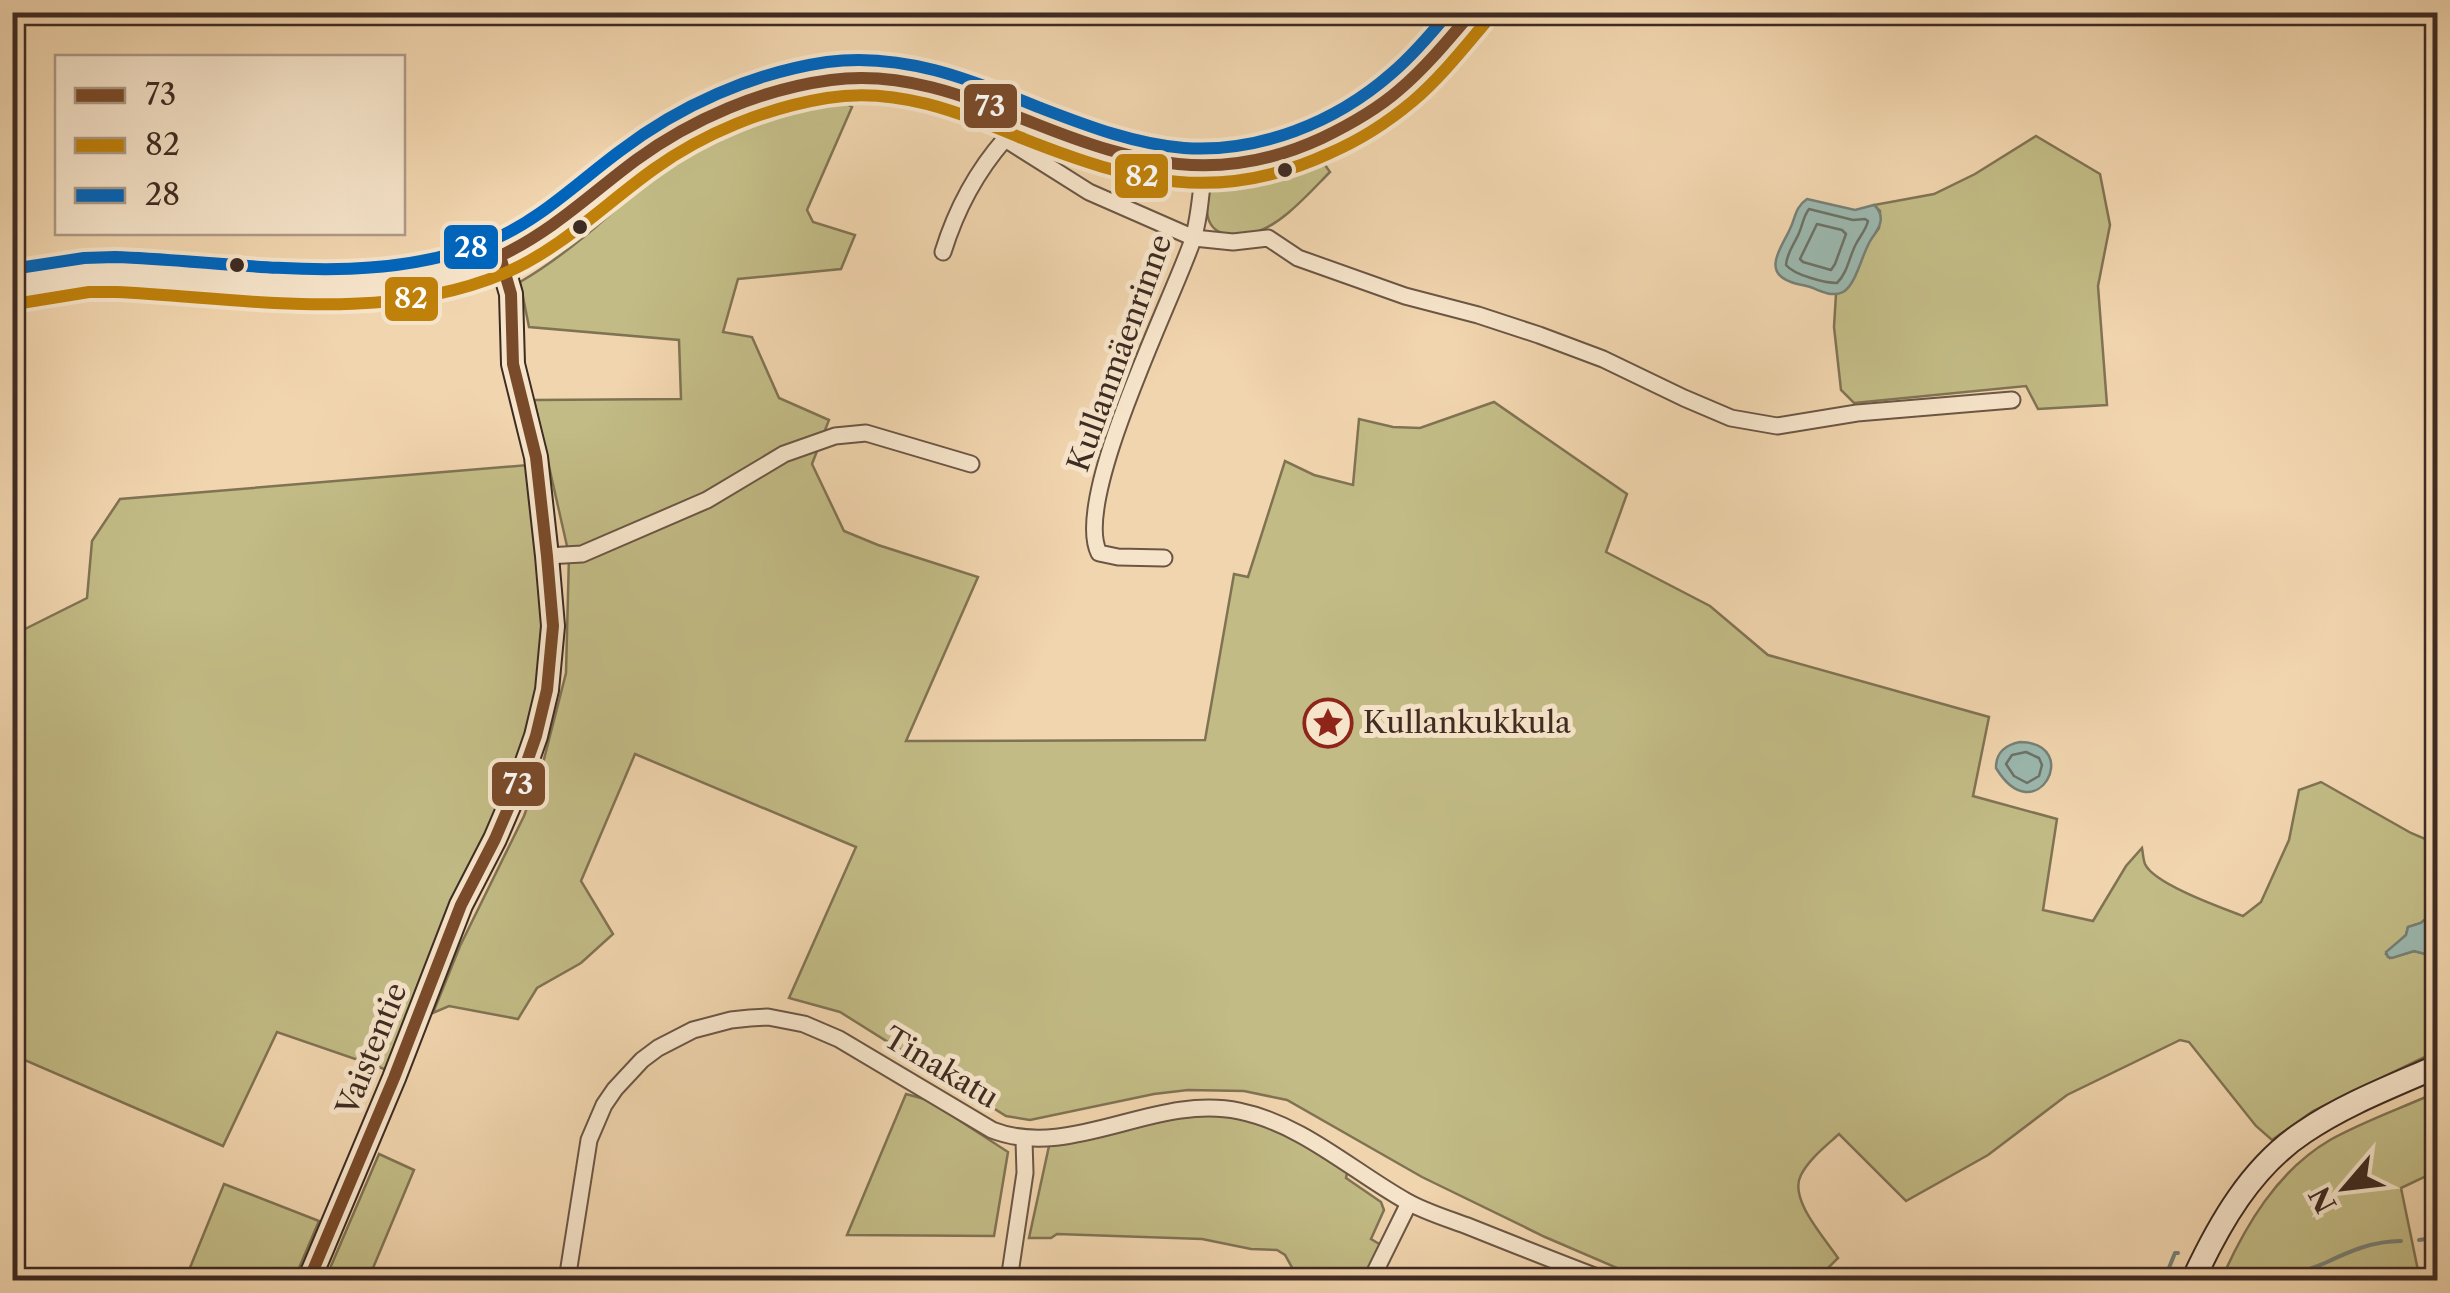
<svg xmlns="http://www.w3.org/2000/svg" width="2450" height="1293" font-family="'Libre Caslon Text',serif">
  <rect width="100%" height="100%" fill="#f1d5ae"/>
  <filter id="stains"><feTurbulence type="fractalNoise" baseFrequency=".002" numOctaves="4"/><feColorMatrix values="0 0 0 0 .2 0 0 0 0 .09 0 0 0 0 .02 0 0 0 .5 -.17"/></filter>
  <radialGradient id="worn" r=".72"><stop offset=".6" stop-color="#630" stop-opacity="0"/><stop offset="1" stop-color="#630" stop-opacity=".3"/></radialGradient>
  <g fill="#c2bb85" stroke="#807354" stroke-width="2.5">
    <path d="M839,99L852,107L807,210L813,222L855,235L841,269L738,279L723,332L752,337L779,398L829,420L812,464L844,531L878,545L978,577L906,741L1205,740L1234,574L1248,577L1285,461L1314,475L1353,485L1359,419L1393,427L1420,428L1494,402L1627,494L1606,552L1710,606L1768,655L1989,717L1973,796L2057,819L2043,910L2093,921L2126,866L2142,848C2143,853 2143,859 2145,864C2154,884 2222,908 2243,916L2261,902L2289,840L2299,790L2321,782L2411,833L2437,844V909L2421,923L2408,927L2406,935L2386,954L2390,958L2414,951L2437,957V1051L2313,1111L2272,1140L2256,1126L2189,1042L2180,1040L2067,1095L1988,1155L1906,1201L1839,1134C1826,1146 1809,1159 1801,1175C1788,1199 1825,1238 1838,1258L1816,1280H1645L1545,1237L1422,1177L1287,1100L1244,1091L1188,1090L1154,1094L1030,1120L1006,1116L840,1012L789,998L856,847L635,754L581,881L613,934L581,963L537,988L518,1019L449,1006L433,1013L460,946L524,816L542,767L566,673L569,555L534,400L681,399L679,340L529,327L520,282C551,264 580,241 607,217C619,207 629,195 642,186C699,140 769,116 839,99Z"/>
    <polygon points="2036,136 2100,174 2110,225 2098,286 2107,405 2038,409 2026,386 1854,403 1841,390 1834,327 1836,294 1844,291 1857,271 1865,247 1879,228 1880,211 1874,205 1934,194 1975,174"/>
    <path d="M1316,152L1330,172C1310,192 1281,226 1253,233C1231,238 1208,236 1207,210C1207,200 1208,188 1215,181C1225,171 1267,173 1282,169C1296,166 1305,159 1316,152Z"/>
    <polygon points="528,465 538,553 543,643 530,727 502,803 387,1070 277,1032 223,1146 13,1055 13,635 87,598 92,541 120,499"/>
    <path d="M2437,1092V1171L2401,1188L2420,1280H2221C2245,1226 2277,1171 2330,1140C2364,1121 2402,1108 2437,1092Z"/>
    <polygon points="906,1094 928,1100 1008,1152 994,1236 847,1235"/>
    <polygon points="1212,1114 1258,1122 1287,1134 1347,1173 1346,1178 1381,1202 1384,1210 1371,1239 1381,1245 1365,1280 1299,1280 1285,1255 1277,1250 1251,1249 1202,1239 1057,1234 1051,1238 1029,1238 1049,1146 1191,1115"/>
    <polygon points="379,1154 414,1170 368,1280 325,1280"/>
    <polygon points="224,1184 319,1221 294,1280 185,1280"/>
  </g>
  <g fill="#9bb8af" stroke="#768077" stroke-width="2.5">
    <path d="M1807,199L1855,210L1874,205C1886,216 1880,227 1872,238C1862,252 1857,284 1843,292C1833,297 1822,292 1813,288C1806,285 1798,285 1791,282C1762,272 1781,248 1789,231C1796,218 1794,208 1807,199Z"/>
    <path d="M2020,742C2084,743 2036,834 1996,768C1996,752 2005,745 2020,742Z"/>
    <polygon points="2437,909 2437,957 2414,951 2392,958 2388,957 2386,952 2406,935 2408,927 2421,923"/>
  </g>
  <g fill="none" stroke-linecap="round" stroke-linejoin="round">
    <g stroke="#6c7268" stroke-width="2.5">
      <path d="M1809,209L1853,220L1865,219L1868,221C1866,230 1860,236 1856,244C1849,257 1848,272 1837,283C1825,283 1794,275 1786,265C1787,252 1794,245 1799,233C1803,224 1803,217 1809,209Z"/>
      <polygon points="1817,224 1842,230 1846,234 1835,264 1831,270 1803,262 1800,259"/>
      <polygon points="2026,752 2039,758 2042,765 2039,776 2027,783 2014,776 2006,764 2012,755"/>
    </g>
    <g stroke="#768077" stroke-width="4">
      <polyline points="2419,1240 2426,1239"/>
      <polyline points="2233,1277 2255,1280"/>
      <polyline points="2164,1280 2175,1253 2178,1253"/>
      <path d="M2280,1280C2294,1272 2310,1270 2325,1263C2350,1251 2373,1241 2401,1241"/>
    </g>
    <g stroke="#6b5645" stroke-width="19">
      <g id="street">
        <path d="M943,252C956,210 976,172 1005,139L1089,192L1194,238L1233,242L1268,238L1298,258L1405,296L1478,315L1539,335L1603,359L1684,398L1731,418L1777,426L1857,413L2012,400"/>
        <polyline points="547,556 582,554 707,500 784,454 835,436 866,433 971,464"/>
        <path d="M1164,558L1118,557L1099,553C1072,500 1171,303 1192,242C1200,218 1201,190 1204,166"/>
        <path d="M567,1280L589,1140L604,1105L615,1089L642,1060L658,1048L693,1030L731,1020L750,1018L768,1017L804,1024L839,1039L992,1130C1071,1161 1156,1093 1239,1111C1302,1124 1351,1170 1406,1201C1425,1212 1449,1219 1470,1227C1515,1245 1560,1263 1605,1280"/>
        <polyline points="1009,1280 1025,1173 1024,1140"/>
        <polyline points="1371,1280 1409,1203"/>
      </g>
    </g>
    <g stroke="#3e2b22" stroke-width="26">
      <g id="secondary">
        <path d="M12,287L87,275L116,274C241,277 379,309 498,257C554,232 596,189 646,153C699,116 763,91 827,80C896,68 963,94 1025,120C1134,165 1226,192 1337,131C1354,121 1372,112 1388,99C1420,75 1446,42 1472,12"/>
        <polyline points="309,1280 394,1078 461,905 495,839 522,776 536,736 547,690 553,626 547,556 536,457 513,364 511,294 500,256"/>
        <path d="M2193,1280C2219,1224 2251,1167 2304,1132C2345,1104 2393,1086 2438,1066"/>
      </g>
    </g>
    <use href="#street" stroke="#f6e4ca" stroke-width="15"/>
    <use href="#secondary" stroke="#f6e4ca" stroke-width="22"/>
    <g stroke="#f6e4ca" stroke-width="20">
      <g id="bus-1">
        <path d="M500,256C554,230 589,195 636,160C692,119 762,89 831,80C904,70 970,98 1036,124C1137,164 1219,186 1322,138C1349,125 1376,110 1399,90C1426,67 1449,39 1472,12"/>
        <polyline points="309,1280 394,1078 461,905 495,839 522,776 536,736 547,690 553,626 547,556 536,457 513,364 511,294 500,256"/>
      </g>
    </g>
    <g stroke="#f6e4ca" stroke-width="20">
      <path id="bus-2" d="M15,304L89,292H116C244,298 382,325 505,273C561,249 605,204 654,169C704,133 766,108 827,98C897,86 961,113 1024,139C1133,182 1219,205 1330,153C1360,140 1388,122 1413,101C1440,78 1462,50 1485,23"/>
    </g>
    <g stroke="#f6e4ca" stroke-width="20">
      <path id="bus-3" d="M12,269L84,258L115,257C239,261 371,290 490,241C539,221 578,182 620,151C679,106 752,73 827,62C902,52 970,79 1038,107C1085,125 1133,144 1184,148C1259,153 1335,123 1392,73C1413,55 1431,34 1449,12"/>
    </g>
    <use href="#bus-1" stroke="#7a4b2a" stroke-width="12"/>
    <use href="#bus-2" stroke="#c0810a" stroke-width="12"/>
    <use href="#bus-3" stroke="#0065bd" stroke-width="12"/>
  </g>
  <defs>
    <g id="sight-ring" transform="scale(2.5)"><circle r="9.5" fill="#f6e4ca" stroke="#8f2418" stroke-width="1.5"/><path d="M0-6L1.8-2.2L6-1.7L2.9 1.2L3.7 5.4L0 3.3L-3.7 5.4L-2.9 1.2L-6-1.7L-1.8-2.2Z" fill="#8f2418"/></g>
  </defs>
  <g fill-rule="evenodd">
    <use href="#sight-ring" x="1328" y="723"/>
  </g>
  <g fill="#3e2b22" stroke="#f6e4ca" stroke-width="4">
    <circle cx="1285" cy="170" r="9"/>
    <circle cx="580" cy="227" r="9"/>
    <circle cx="237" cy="265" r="9"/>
  </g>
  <g text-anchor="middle" stroke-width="10" stroke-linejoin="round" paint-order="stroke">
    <g font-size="30" fill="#3e2b22" stroke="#f6e4ca">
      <text transform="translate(1120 353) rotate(-70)" y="10">Kullanmäenrinne</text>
      <text transform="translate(372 1049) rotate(-68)" y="10">Vaistentie</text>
      <text transform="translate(941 1068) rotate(31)" y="10">Tinakatu</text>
    </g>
    <g font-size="30" fill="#3e2b22" stroke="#f6e4ca" text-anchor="start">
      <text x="1363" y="733">Kullankukkula</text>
    </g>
  </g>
  <g stroke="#f6e4ca" stroke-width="4">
    <rect x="962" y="82" width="57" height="48" rx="10" fill="#7a4b2a"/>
    <rect x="1113" y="152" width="57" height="48" rx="10" fill="#c0810a"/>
    <rect x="442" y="223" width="58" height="48" rx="10" fill="#0065bd"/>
    <rect x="383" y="275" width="57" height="48" rx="10" fill="#c0810a"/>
    <rect x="490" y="760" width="57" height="48" rx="10" fill="#7a4b2a"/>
  </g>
  <g font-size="28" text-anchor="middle" font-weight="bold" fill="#fff">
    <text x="990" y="116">73</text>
    <text x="1142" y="186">82</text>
    <text x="471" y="257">28</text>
    <text x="411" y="308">82</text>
    <text x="518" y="794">73</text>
  </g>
  <rect width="2450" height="1293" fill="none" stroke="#f1d5ae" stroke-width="50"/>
  <rect x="15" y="15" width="2420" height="1263" fill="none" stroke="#3e2b22" stroke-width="5"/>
  <rect x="25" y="25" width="2400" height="1243" fill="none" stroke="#3e2b22" stroke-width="2.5"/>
  <rect x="55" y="55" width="350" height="180" fill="#f6e4ca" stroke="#ac9a87" stroke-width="2.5"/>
  <rect x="75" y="88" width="50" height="15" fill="#7a4b2a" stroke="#ac9a87" stroke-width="2.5"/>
  <text x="145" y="105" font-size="30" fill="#3e2b22">73</text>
  <rect x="75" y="138" width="50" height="15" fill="#c0810a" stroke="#ac9a87" stroke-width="2.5"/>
  <text x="145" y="155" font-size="30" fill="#3e2b22">82</text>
  <rect x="75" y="188" width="50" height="15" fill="#0065bd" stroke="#ac9a87" stroke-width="2.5"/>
  <text x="145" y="205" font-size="30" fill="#3e2b22">28</text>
  <g transform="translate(2345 1188) rotate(242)" stroke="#f6e4ca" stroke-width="8" paint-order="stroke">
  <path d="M0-8L18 38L0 25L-18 38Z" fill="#3e2b22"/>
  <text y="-15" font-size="28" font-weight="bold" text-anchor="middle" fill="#3e2b22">N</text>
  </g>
  <rect width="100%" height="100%" filter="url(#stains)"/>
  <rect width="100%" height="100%" fill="url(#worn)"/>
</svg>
